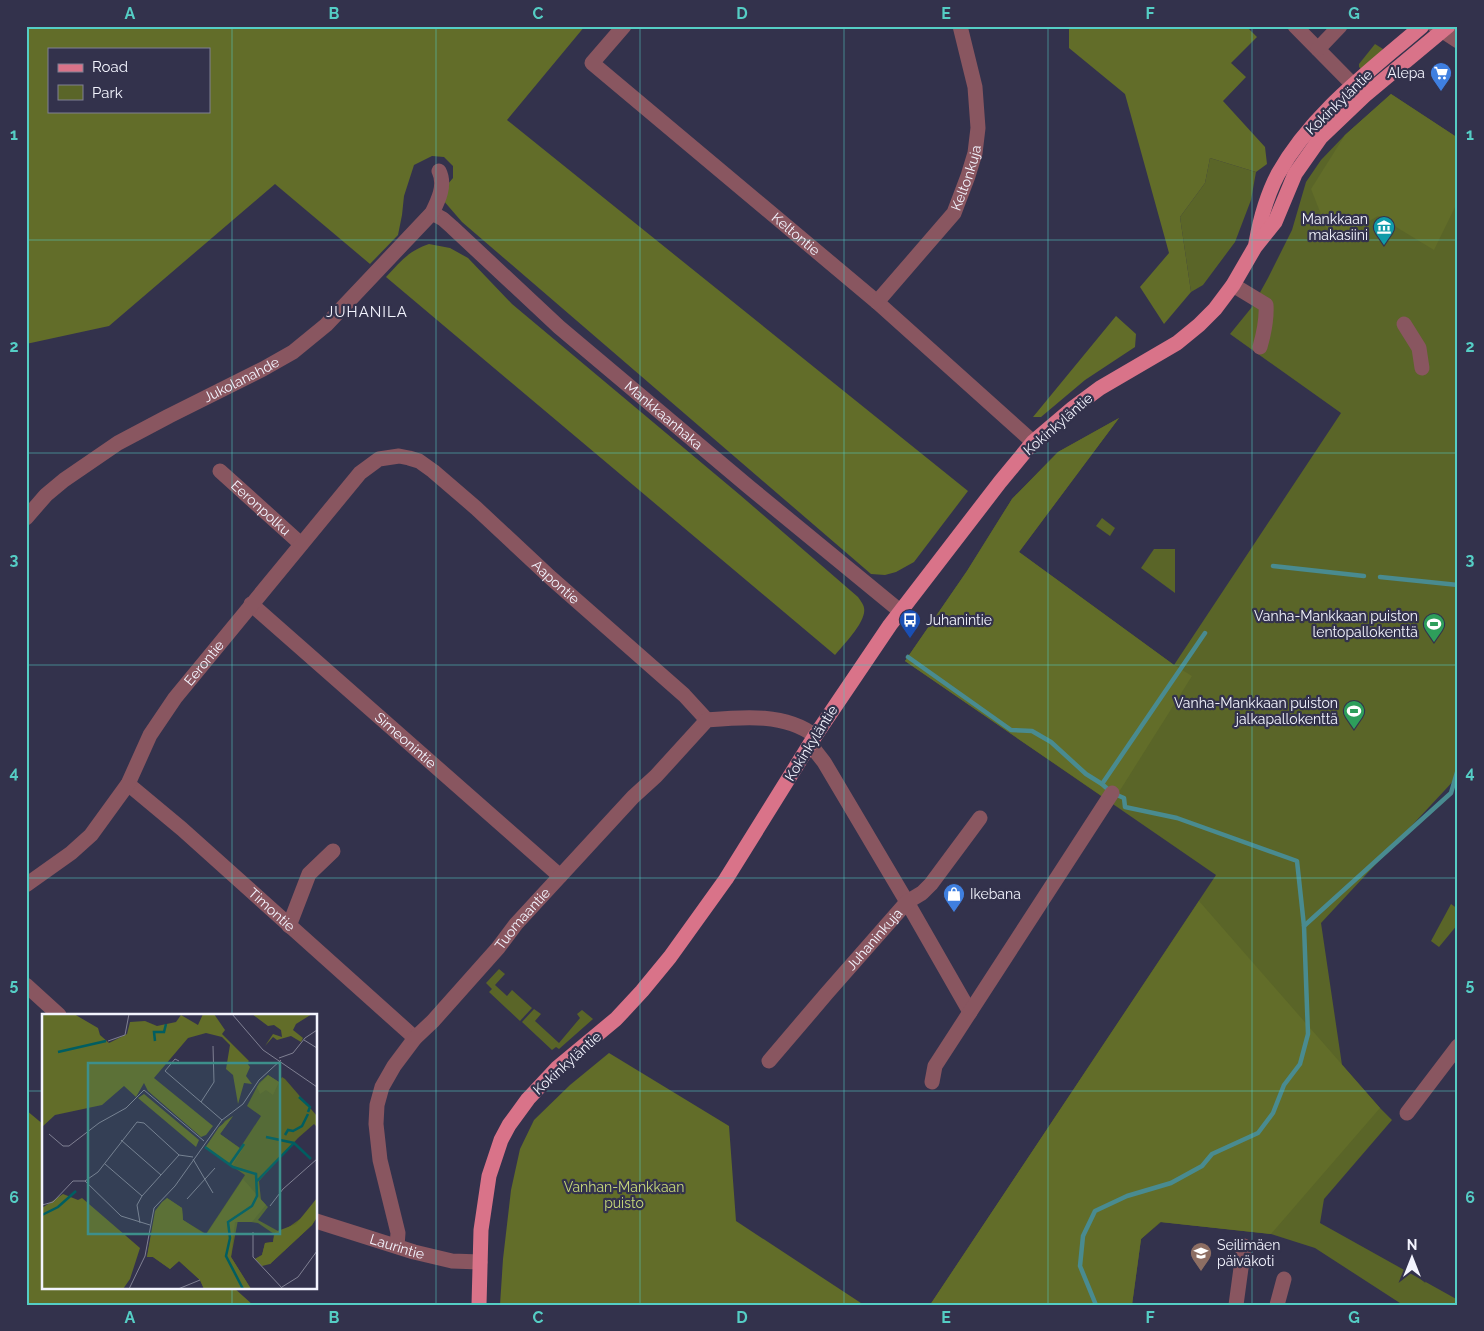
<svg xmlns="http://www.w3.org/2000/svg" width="1484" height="1331" font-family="Raleway,sans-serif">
  <rect width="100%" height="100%" fill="#33324c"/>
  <g fill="#5a6528">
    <polygon points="1375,44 1383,49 1364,69 1361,69 1359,67 1359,64"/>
    <polygon points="1391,94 1458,138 1458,776 1321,923 1342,1065 1380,1108 1392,1120 1324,1199 1320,1223 1458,1300 1458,1305 1403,1305 1315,1248 1271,1234 1161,1222 1141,1239 1132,1305 930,1305 1216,875 905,661 967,571 1012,499 1058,452 1119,418 1019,552 1174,665 1341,413 1230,334 1252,307 1268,278 1292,230 1306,182 1321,160 1345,135"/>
    <polygon points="1210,158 1256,172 1251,200 1235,242 1203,285 1191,292 1180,217 1205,183"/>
    <polygon points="1102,518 1115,528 1110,536 1096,526"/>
    <polygon points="1154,549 1175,549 1175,593 1141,568"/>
    <polygon points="1451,904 1458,909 1458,924 1439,947 1431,941"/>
    <polygon points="499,969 505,974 495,985 507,996 512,990 532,1008 520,1021 489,992 492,989 486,983"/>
    <polygon points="534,1009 541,1014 535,1021 559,1043 580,1018 577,1014 582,1010 593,1019 559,1049 556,1047 552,1050 522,1022"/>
  </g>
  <g fill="#626d29" fill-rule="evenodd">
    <path d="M26,26H585L507,120L968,491L914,562L896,572L885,575L871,574L462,222L443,200L442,191L453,178V166L444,157L432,156L414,165L404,196L402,215L398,235L370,264L275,184L109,326L26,344ZM49,49H209V111H49Z"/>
    <polygon points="1069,26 1246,26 1257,37 1231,63 1246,77 1223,101 1265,147 1267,164 1256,172 1210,158 1205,183 1180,217 1191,292 1164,324 1140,287 1169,253 1125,94 1069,48"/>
    <polygon points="1391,94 1458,138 1458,201 1434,250 1378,216 1332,242 1311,189 1345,135"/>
    <path d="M429,244L450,248L468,258L512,304L740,495L858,597C860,600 864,605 864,608C867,621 843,645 835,655L386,277C400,262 408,251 429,244Z"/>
    <polygon points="1116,316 1136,334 1135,347 1085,380 1041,417 1033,417"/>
    <polygon points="1119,418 1019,552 1174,665 1192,676 1112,803 905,661 967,571 1012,499 1058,452"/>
    <polygon points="1199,901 1380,1108 1271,1234 1160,1222 1141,1239 1132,1305 930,1305"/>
    <polygon points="609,1053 729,1126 736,1221 864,1305 500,1305 503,1259 511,1190 520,1149 534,1120 570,1085"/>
    <polygon points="26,1110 44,1125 44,1287 233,1287 253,1305 26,1305"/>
  </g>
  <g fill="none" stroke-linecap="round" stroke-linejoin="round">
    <g stroke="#498b90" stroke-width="4.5">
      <polyline points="1273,566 1364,576"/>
      <polyline points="1380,577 1458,585"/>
      <polyline points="908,657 1011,730 1032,731 1051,742 1086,774 1102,784 1112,793 1124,798 1125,807 1177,818 1297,861 1304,926 1308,1034 1300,1064 1284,1085 1273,1113 1258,1133 1212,1154 1202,1166 1171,1183 1127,1196 1095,1211 1083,1236 1080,1266 1096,1305"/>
      <polyline points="1102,784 1205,633"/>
      <polyline points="1304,926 1451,793 1458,769"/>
    </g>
    <g stroke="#895660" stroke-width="15">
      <path id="s1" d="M624,26L592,63L877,302L1033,442"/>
      <polyline points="1295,26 1364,96"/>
      <polyline points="1435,26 1458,41"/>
      <polyline points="1318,49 1340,26"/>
      <path id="s2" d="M432,213L443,219L452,227L559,327L749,487L900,611"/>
      <path d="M1233,285L1266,305C1267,320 1264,333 1260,347"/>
      <path id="s3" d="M877,302L954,213L968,176L975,153L978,128L975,87L960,26"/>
      <polyline points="1404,324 1419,348 1422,368"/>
      <path id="s4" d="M220,471L301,544"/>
      <path id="s5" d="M26,518L46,495L64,480L118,443L169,416L263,369L293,352L326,325L432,213C438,201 446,185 439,171"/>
      <path id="s6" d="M251,604L560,876"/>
      <polyline points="810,744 824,762 907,902 970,1012"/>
      <path id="s7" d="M128,784L182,829L415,1038"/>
      <path id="s8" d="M26,885L71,853L91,835L128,784L150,735L175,698L360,473L379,459L399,456L409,458L419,461L433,471L476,508L551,578L684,695L707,720"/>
      <polyline points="289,926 309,874 333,851"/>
      <polyline points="26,985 59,1015"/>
      <path id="s9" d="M769,1061L827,993L907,902L922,893L931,884L980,818"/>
      <polyline points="932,1082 935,1066 1112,793"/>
      <polyline points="1407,1113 1458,1046"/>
      <path id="s10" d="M316,1221L414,1252L452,1261L480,1262"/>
      <path id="s11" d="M397,1246L398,1233L380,1160L376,1124L377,1105L382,1087L394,1066L415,1038L433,1021L498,948L516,924L633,797L656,776L707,720C743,717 785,713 815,736"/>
      <polyline points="1236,1305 1244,1246"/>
      <polyline points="1277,1305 1284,1279"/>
    </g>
    <g stroke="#d97389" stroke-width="15">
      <path d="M1256,243C1260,220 1267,195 1278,174C1312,113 1370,71 1422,26"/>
      <polyline points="479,1305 481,1230 489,1176 501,1140 509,1125 528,1099 557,1068 616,1019 642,991 670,957 726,879 815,736 890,625 1000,482 1033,442 1073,408 1100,388 1177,343 1199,325 1215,309 1233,285 1255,247 1275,222 1295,174 1321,137 1364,96 1448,26"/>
    </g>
  </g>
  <path fill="none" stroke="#55cec5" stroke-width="1" stroke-opacity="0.55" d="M232,26V1015M436,26V1305M640,26V1305M844,26V1305M1048,26V1305M1252,26V1305M26,240H1458M26,453H1458M26,665H1458M26,878H1458M26,1091H44M316,1091H1458M232,1287V1305"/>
  <defs>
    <g id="supermarket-pin" transform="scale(1.125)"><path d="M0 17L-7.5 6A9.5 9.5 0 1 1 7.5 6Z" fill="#3f7fe0" stroke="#33324c"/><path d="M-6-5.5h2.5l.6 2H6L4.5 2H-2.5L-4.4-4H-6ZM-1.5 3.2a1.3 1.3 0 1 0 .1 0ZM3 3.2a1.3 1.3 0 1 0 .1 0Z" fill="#fff"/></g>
    <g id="museum-pin" transform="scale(1.125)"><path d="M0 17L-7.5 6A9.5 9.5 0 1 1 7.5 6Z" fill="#0f9aa8" stroke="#33324c"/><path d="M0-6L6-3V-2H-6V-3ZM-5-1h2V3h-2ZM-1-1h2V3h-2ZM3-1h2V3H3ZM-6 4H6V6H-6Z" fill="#fff"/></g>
    <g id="bus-pin" transform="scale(1.125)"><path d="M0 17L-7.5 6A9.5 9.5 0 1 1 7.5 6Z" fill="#1a4fb4" stroke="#33324c"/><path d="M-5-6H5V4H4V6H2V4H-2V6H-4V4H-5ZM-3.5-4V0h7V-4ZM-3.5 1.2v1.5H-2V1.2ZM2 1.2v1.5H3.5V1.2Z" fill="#fff"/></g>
    <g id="stadium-pin" transform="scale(1.125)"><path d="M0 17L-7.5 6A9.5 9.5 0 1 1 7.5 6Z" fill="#2e9e5b" stroke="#33324c"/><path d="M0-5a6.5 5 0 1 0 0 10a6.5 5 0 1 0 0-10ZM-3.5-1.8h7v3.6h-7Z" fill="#fff"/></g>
    <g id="shop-pin" transform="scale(1.125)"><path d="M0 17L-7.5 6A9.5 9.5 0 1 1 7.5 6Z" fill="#3f7fe0" stroke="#33324c"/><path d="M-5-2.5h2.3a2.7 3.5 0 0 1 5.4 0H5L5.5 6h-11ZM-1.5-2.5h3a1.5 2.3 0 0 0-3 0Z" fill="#fff"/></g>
    <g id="school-pin" transform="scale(1.125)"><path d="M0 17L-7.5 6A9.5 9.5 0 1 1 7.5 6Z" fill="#8d6e63" stroke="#33324c"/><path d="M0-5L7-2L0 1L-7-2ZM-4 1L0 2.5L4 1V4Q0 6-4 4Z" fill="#fff"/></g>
  </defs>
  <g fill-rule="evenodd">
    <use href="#supermarket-pin" x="1441" y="73"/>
    <use href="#museum-pin" x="1384" y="227"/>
    <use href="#bus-pin" x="910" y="620"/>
    <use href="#stadium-pin" x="1434" y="624"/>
    <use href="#stadium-pin" x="1354" y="711"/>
    <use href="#shop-pin" x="954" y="894"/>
    <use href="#school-pin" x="1201" y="1253"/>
  </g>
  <g text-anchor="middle" stroke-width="4.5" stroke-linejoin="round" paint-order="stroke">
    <g font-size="14" fill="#f3f4fe" stroke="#33324c" text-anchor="end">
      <text x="1425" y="78">Alepa</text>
      <text x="1368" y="224">Mankkaan<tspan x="1368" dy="16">makasiini</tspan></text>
      <text x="1418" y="621">Vanha-Mankkaan puiston<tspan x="1418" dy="16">lentopallokenttä</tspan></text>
      <text x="926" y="625" text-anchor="start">Juhanintie</text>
      <text x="1338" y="708">Vanha-Mankkaan puiston<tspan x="1338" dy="16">jalkapallokenttä</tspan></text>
      <text x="970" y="899" text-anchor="start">Ikebana</text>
      <text x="1217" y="1250" text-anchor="start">Seilimäen<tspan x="1217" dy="16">päiväkoti</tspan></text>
    </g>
    <g font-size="14" fill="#f3f4fe" stroke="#33324c">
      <text transform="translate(1339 102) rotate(-44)" y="5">Kokinkyläntie</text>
      <text dy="5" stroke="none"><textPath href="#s3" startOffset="155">Keltonkuja</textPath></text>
      <text dy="5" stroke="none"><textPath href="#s1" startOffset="315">Keltontie</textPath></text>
      <text dy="5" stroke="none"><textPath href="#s5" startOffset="258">Jukolanahde</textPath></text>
      <text dy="5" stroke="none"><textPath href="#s2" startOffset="308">Mankkaanhaka</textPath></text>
      <text transform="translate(1058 424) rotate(-41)" y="5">Kokinkyläntie</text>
      <text dy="5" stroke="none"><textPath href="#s4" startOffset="55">Eeronpolku</textPath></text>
      <text dy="5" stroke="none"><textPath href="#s8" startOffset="782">Aapontie</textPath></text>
      <text dy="5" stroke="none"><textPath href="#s8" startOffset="289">Eerontie</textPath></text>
      <text dy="5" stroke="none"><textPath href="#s6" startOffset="206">Simeonintie</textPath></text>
      <text transform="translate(811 743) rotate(-58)" y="5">Kokinkyläntie</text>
      <text dy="5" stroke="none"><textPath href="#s7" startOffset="191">Timontie</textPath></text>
      <text dy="5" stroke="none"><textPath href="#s11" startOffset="382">Tuomaantie</textPath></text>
      <text dy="5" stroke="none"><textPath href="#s9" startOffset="161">Juhaninkuja</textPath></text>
      <text transform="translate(567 1063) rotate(-42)" y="5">Kokinkyläntie</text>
      <text dy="5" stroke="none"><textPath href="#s10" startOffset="85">Laurintie</textPath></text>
    </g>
    <g font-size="14" fill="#c8da7a" stroke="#33324c">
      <text x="624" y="1192">Vanhan-Mankkaan<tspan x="624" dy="16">puisto</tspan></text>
    </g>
    <g font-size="15" letter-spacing="1" fill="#f3f4fe" stroke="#33324c">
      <text x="367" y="317">JUHANILA</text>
    </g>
  </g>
  <g transform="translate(42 1014)">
    <rect width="275" height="275" fill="#33324c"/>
    <path d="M226,61L237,68L240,63L243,65L275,102V113L272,110L256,124L217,167L219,186L226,193L216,206L236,217L244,215L265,200L275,184V203L270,211L228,250L213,245L220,241L223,229L231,228L232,220L216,209L196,206L189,243L209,275H162L158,266L137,247L128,255L111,243H105L111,211L125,184L140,194L141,206L164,220L203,161L163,134L183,107L191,102L178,120L198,134L219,102L205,92L217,69Z" fill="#5a6528"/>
    <path d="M0,0H32L56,14L58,21L67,29L85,20L88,8L103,7L115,12L134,8L139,1L156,11L161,0H172L183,16L180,20L207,47L205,49L208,53L204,62L210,70L202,69L196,90L191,61L184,55L188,31L180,23L164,19L146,24L112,64L171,112L164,121L159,123L106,77L102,69L94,83L82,72L60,91L13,101L0,113ZM210,0L217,1L270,0L254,10L251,16L261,24L259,28L249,22L235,26L231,23L223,32L231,20L240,23L239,16L232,11L226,12ZM226,61L237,68L231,81L224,76L218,80L215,73ZM102,80L157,126L154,133L96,84ZM191,102L178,120L200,136L190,152L163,134L177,113ZM201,165L224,191L210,208H193L189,243L209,275H162L158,266L137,247L128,255L111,243H105L113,197L120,188L125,184L140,194L141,206L164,221ZM21,180L36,186L40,184L98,234L88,265L81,275H0V194ZM275,184V203L270,211L228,250L220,252L213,245L220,241L223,229L231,228L233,218L254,210Z" fill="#626d29"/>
    <path fill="none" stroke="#005e61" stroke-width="2.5" d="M113,27L112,18H122L124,10M16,38L64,27M257,83L268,93L266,98M243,121L246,116L251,117L260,112L266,100M224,123L252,129L269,145M163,133L191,153L214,160L215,182L210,192L186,208L188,224L184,242L201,275M188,150L202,130M215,167L252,129M0,201L16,193L34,177"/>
    <path fill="none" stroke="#808093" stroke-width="1" d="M173,0H190M190,0L221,36L275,73M262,26L275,34M66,27L83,21L87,0M237,44L251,39L263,24L275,16M137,47L133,45L123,57L180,106M159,88L172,68L171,32M7,120L21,132H27L57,109L84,94L102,76L162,127M79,126L119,161M151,145L171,179M63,150L100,182M43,167L79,202L108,211M145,185L173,154M0,191L11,188L31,167H43L56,158L95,108L102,109L137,141M228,192L241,175L275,145M98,209L95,191L100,182L137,141L151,143M211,218V243L241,275M240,273L256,263L275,237M87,275L103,242L112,194L133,172L180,106L201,90L217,66L239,46M136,275L158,266"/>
    <path fill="#3d8f8b" fill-opacity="0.15" stroke="#3d8f8b" stroke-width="2.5" d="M46,49H238V220H46Z"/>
    <rect width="275" height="275" fill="none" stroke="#f3f4fe" stroke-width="2.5"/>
  </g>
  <rect width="1484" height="1331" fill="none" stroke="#33324c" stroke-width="55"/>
  <rect x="48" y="48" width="162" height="65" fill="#33324c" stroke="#808093"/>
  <rect x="58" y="64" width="25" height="8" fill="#d97389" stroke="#808093"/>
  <text x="92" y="72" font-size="15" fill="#f3f4fe">Road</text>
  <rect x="58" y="85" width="25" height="15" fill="#5a6528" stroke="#808093"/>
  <text x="92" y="98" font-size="15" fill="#f3f4fe">Park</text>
  <g transform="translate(1412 1258)" stroke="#33324c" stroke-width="4" paint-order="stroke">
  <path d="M0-4L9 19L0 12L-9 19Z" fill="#f3f4fe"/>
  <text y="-8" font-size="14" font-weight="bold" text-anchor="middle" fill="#f3f4fe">N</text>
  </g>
  <rect x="28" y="28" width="1428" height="1276" fill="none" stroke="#55cec5" stroke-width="2"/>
  <g font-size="16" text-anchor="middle" font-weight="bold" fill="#55cec5">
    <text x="130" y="19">A</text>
    <text x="334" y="19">B</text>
    <text x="538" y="19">C</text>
    <text x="742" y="19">D</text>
    <text x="946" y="19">E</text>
    <text x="1150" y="19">F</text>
    <text x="1354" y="19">G</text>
    <text x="14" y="140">1</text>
    <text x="1470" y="140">1</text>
    <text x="14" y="352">2</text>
    <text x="1470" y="352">2</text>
    <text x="14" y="565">3</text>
    <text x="1470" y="565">3</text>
    <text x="14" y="778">4</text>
    <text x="1470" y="778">4</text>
    <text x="14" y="990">5</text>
    <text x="1470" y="990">5</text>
    <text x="14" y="1203">6</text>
    <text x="1470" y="1203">6</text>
    <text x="130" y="1323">A</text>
    <text x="334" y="1323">B</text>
    <text x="538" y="1323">C</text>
    <text x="742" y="1323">D</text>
    <text x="946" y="1323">E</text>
    <text x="1150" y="1323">F</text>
    <text x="1354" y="1323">G</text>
  </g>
</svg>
